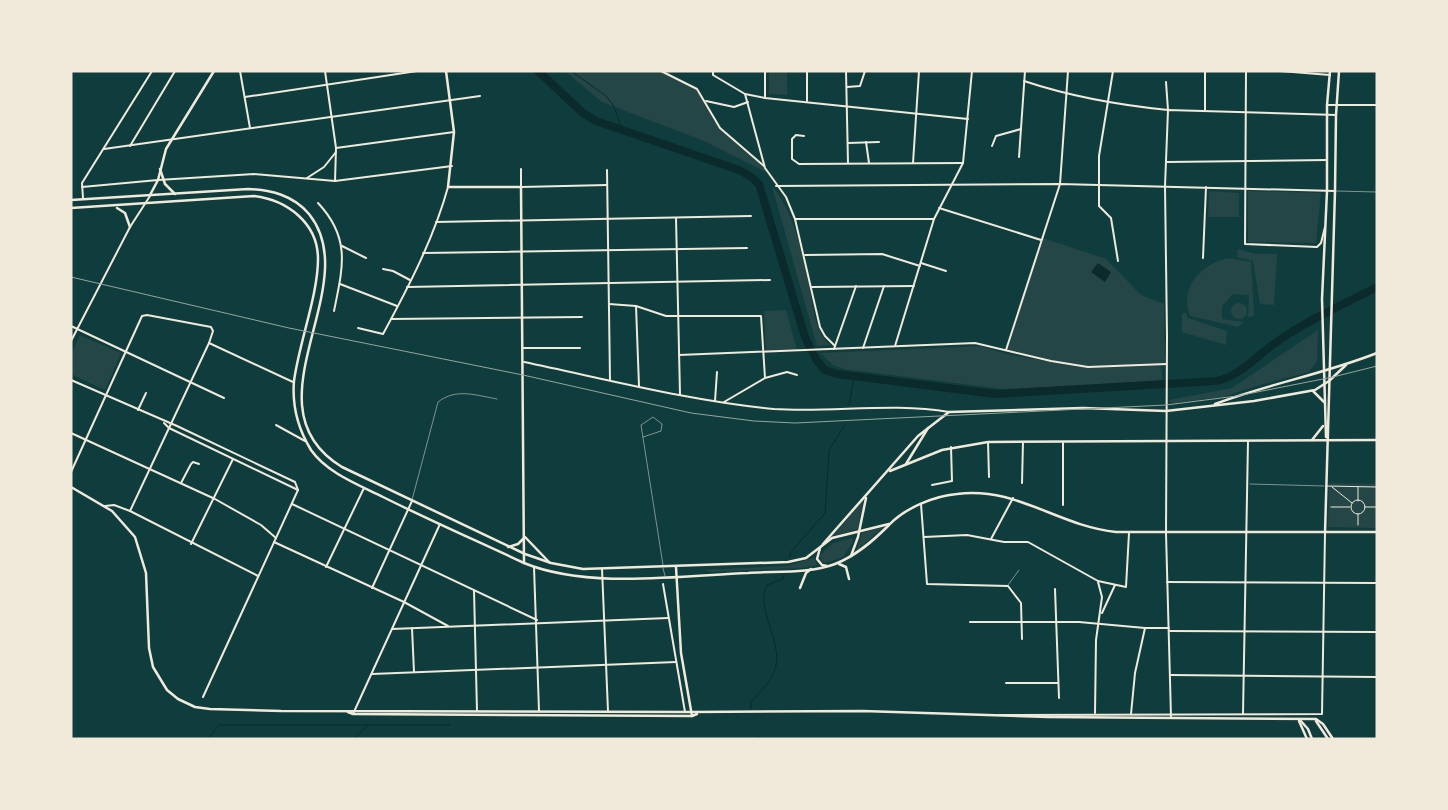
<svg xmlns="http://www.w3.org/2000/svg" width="1448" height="810" font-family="Quicksand,sans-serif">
  <rect width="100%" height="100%" fill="#0f3d3e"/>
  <g fill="#244646">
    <polygon points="565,71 662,71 698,91 714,121 727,135 758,161 768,173 704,141 602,102"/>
    <polygon points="769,71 787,71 787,95 769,94"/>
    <path d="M772,186C793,211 801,248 808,280C813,302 813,329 830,345L817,346Z"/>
    <polygon points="1209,191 1239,193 1239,217 1208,217"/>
    <polygon points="1248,191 1321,193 1316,243 1248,242"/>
    <polygon points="1043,238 1106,259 1141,295 1164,304 1165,366 1158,367 1162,369 1162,382 1002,389 844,369 833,365 821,353 980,346 1007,354 1079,367 1007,350"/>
    <polygon points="1238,249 1256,254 1277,254 1274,305 1260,304 1253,261 1237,257"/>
    <path d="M1229,258L1251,262L1254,316L1248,317L1249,295L1233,294L1222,306V319L1244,322L1238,327L1190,316C1179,287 1202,263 1229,258Z"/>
    <circle cx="1239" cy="311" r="8"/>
    <polygon points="786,310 797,350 766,351 764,311"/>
    <polygon points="1182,313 1186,313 1188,318 1227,331 1226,345 1182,332"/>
    <polygon points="1318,330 1317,361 1309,372 1260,385 1223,397 1175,403 1170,402 1169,400 1232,388"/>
    <polygon points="80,335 121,353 105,390 71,374 71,354"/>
    <polygon points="1329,483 1377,484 1377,528 1328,527"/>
    <polygon points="863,500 858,529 833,536"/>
    <polygon points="884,527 856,551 862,533"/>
    <polygon points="852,538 853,542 843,557 825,563 821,561 820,555 833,543"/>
    <polygon points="814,558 817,565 802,568 712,572 701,570 787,566"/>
  </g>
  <polygon fill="#0a2a2b" points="1098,263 1111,272 1105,282 1091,272"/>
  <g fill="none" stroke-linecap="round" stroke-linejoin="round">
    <g stroke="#0a2a2b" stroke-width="1">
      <polyline points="571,71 606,96 613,105 623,131"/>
      <polyline points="849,405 854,378"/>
      <polyline points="790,557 791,552 825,513 829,450 845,425"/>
      <path d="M751,709V702C759,692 769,684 774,672C786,645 754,609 767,585L783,579L784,575"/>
      <polyline points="757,735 759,739"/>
      <polyline points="208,739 219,725 450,725"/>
      <polyline points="354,739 368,725"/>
    </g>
    <path stroke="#0a2a2b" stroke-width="8" d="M538,71L583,113L596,121L739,170L750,176L759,184L805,337L817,361L825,370L837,374L995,394L1217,381C1242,375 1257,355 1278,341C1308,320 1344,304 1377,287"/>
    <g stroke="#f1e9da" stroke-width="0.5">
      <polyline points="1336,191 1377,192"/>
      <polyline points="643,437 661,431 662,424 653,417 641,425 663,565"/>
      <polyline points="1250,484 1324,486"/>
      <path d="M412,500L438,402C456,388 475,395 497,399"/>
      <polyline points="663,568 665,576"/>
      <polyline points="1008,585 1019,570"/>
    </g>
    <g stroke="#f1e9da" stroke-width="1">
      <polyline points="1326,486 1377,487"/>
      <polyline points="1332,487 1352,503"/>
      <circle cx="1358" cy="507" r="7"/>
      <polyline points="1358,501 1358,487"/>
      <polyline points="1331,507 1350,507"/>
      <polyline points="1366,507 1377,507"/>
      <polyline points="1358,514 1358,525"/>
    </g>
    <g stroke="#f1e9da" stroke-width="2">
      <polyline points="240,71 250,128"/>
      <polyline points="661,71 697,89 720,128 764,166"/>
      <polyline points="713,71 713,75 745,94 765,98 968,119"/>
      <polyline points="807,71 807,101"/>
      <polyline points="846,71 848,163"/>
      <polyline points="1113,71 1099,156 1099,206 1111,218 1118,261"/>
      <polyline points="1205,71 1205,111"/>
      <polyline points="1246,71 1245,244 1317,247 1321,243 1325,227"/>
      <polyline points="1280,71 1330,75"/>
      <path d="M1024,81C1072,97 1118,105 1168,110L1166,82"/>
      <polyline points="847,87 860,86 865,71"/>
      <polyline points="745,94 765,168 786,197 795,219 820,327 825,336 835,346"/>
      <polyline points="245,97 417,71"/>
      <polyline points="765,98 765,71"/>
      <polyline points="706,101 734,107 748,102"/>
      <polyline points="1327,105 1377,105"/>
      <polyline points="804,136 796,135 792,139 792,159 799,164 963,163"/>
      <polyline points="866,142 869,163"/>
      <polyline points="848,143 879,142"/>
      <polyline points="130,146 175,71"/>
      <polyline points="992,146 996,136 1021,129"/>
      <polyline points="336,148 454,132"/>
      <polyline points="104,149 480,96"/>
      <polyline points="1019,157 1025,71"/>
      <polyline points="1167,162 1327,160"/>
      <polyline points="913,163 919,71"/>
      <polyline points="521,169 521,187 607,185"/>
      <polyline points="607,170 610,380"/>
      <polyline points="335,181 452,166"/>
      <polyline points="776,186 1060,184 1335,191"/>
      <polyline points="82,187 158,180"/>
      <polyline points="83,198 82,183 152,71"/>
      <path d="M318,203C351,238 343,267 334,311"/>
      <polyline points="939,208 1041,240"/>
      <polyline points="676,218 680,394"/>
      <polyline points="795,219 934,219"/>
      <polyline points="436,222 751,216"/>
      <polyline points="342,246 366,258"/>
      <polyline points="423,253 747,248"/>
      <polyline points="805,255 882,254 920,266"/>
      <polyline points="1203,258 1206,187"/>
      <polyline points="921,263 946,271"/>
      <polyline points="383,269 393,271 410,280"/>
      <polyline points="340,284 397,306"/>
      <polyline points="407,287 770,280"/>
      <polyline points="812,287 914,286"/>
      <polyline points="609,304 636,306 666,316 761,316 765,378 724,402"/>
      <polyline points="636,306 639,386"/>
      <polyline points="391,319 582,317"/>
      <polyline points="71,326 224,398"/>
      <path d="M358,328L383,334C408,288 434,238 448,187"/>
      <polyline points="209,343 293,382"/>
      <polyline points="895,346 934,219 963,163 972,71"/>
      <polyline points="523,348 580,348"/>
      <polyline points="863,348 884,286"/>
      <polyline points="834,349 856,286"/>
      <polyline points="1006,350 1060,184 1068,71"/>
      <polyline points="679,355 975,343 1051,361 1088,367 1166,364"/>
      <polyline points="765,378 787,372 797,375"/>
      <polyline points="71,380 177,426 295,482 298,490"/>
      <polyline points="715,401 717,372"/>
      <polyline points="138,410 146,393"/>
      <polyline points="164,423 169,428 298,490"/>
      <polyline points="276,425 305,441"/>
      <polyline points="71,433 215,499 261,525 276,538"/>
      <polyline points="988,442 989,477"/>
      <polyline points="71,472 142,316 147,315 211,327 213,331 209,343 130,511"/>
      <polyline points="181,483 191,464 193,462 199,464"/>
      <polyline points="1022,483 1023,442"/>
      <polyline points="932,485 952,481 951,447"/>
      <polyline points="292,504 537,620"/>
      <polyline points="921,504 927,584 1008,586 1021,603 1022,639"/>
      <polyline points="1063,505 1063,443"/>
      <polyline points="105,506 114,505 130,511 258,576"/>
      <polyline points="924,537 967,535 1004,542 1028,542 1098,581 1126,587 1129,533"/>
      <polyline points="991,539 1013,498"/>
      <polyline points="274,542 404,602 448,626"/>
      <polyline points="191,544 233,459"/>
      <polyline points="326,567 364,488"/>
      <polyline points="534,567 539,711"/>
      <polyline points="602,569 608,711"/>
      <polyline points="1167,582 1377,583"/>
      <polyline points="663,584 685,712"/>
      <polyline points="372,588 412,501"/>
      <polyline points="1055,589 1059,698"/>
      <polyline points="474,591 477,711"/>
      <polyline points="1102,613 1115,585"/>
      <polyline points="970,622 1079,622 1145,628 1169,628"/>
      <polyline points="412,628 414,672"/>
      <polyline points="392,629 668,618"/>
      <polyline points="372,674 676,662"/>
      <polyline points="1171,675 1377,677"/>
      <polyline points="1006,683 1058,683"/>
      <polyline points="203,697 298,490"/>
      <polyline points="1095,713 1096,640 1102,597 1098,582"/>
      <polyline points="1131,714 1135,673 1145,628"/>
      <polyline points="1243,714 1248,441"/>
    </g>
    <g stroke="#f1e9da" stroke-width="2">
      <polyline points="307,178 324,167 336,152"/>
      <polyline points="158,180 254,174 335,181 336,148 325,71"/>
      <polyline points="71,341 130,227 150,196"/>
      <path d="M524,362C606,379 690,401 774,409C832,413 892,402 949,412"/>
      <polyline points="1170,631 1377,632"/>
      <polyline points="353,714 440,524"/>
      <polyline points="999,715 1322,714 1325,533"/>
      <polyline points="1171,717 1166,533 1167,336 1165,186 1168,110 1336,115"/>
    </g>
    <g stroke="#f1e9da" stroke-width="2.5">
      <polyline points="446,71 454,132 448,187 521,187 524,563"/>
      <polyline points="150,195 158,180 166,149 214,71"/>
      <path d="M1215,404C1268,384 1324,374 1377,353"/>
      <polyline points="906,464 928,428"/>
      <polyline points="890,471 942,450 988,442 1377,440"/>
      <polyline points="71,487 112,511 135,537 146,573 149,648 153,667 167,690 178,699 195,707 210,709 281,711 692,712"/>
      <polyline points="823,544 918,436 949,412 1083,408 1166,411 1254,401 1315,390 1329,381 1346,365"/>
      <polyline points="820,548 817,559 822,565 827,566"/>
      <polyline points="851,556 858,537 866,498"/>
      <polyline points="348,712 353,714 692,716"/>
    </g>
    <g stroke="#f1e9da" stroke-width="2.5">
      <polyline points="1313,391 1324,402"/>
      <polyline points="1326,437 1322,299 1327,191 1327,105 1330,71"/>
      <polyline points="1312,440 1323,426"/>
      <polyline points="1325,533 1335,191 1336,115 1339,71"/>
    </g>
    <g stroke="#f1e9da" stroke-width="2.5">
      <polyline points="160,169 165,184 175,194"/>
      <path d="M71,200L248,189C271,190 293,195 309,214C367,286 242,406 342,467L525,554L551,563L583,569L788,562L806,558L832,538L889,524"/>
      <path d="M71,208L254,196C287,200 318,223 318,259C318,295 299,343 294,381C292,405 298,429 311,450C327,473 359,485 383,497C429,520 477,541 524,563C587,589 680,576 748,573C775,571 809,574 835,564C856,556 873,541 889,525C905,508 934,496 957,494C1016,486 1058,526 1116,532H1377"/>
      <polyline points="117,208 125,213 130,227"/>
      <polyline points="508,547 518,544 525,537 549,562"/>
      <polyline points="839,564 846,567 849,579"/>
      <polyline points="676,567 681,653 692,716 697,714"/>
      <polyline points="800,588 806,573 811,569"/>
      <polyline points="692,712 863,711 1048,717 1316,719 1323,724 1333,739"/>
      <polyline points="1300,720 1308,729 1312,739"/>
      <polyline points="1299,721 1307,739"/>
      <polyline points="1316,721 1328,739"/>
    </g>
    <polyline stroke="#97a49c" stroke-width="1" points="71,277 289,328 523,375 691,413 754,421 795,423 1166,405 1237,396 1333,377 1377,366"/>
  </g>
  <rect width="1448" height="810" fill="none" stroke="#f1e9da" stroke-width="145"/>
</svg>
